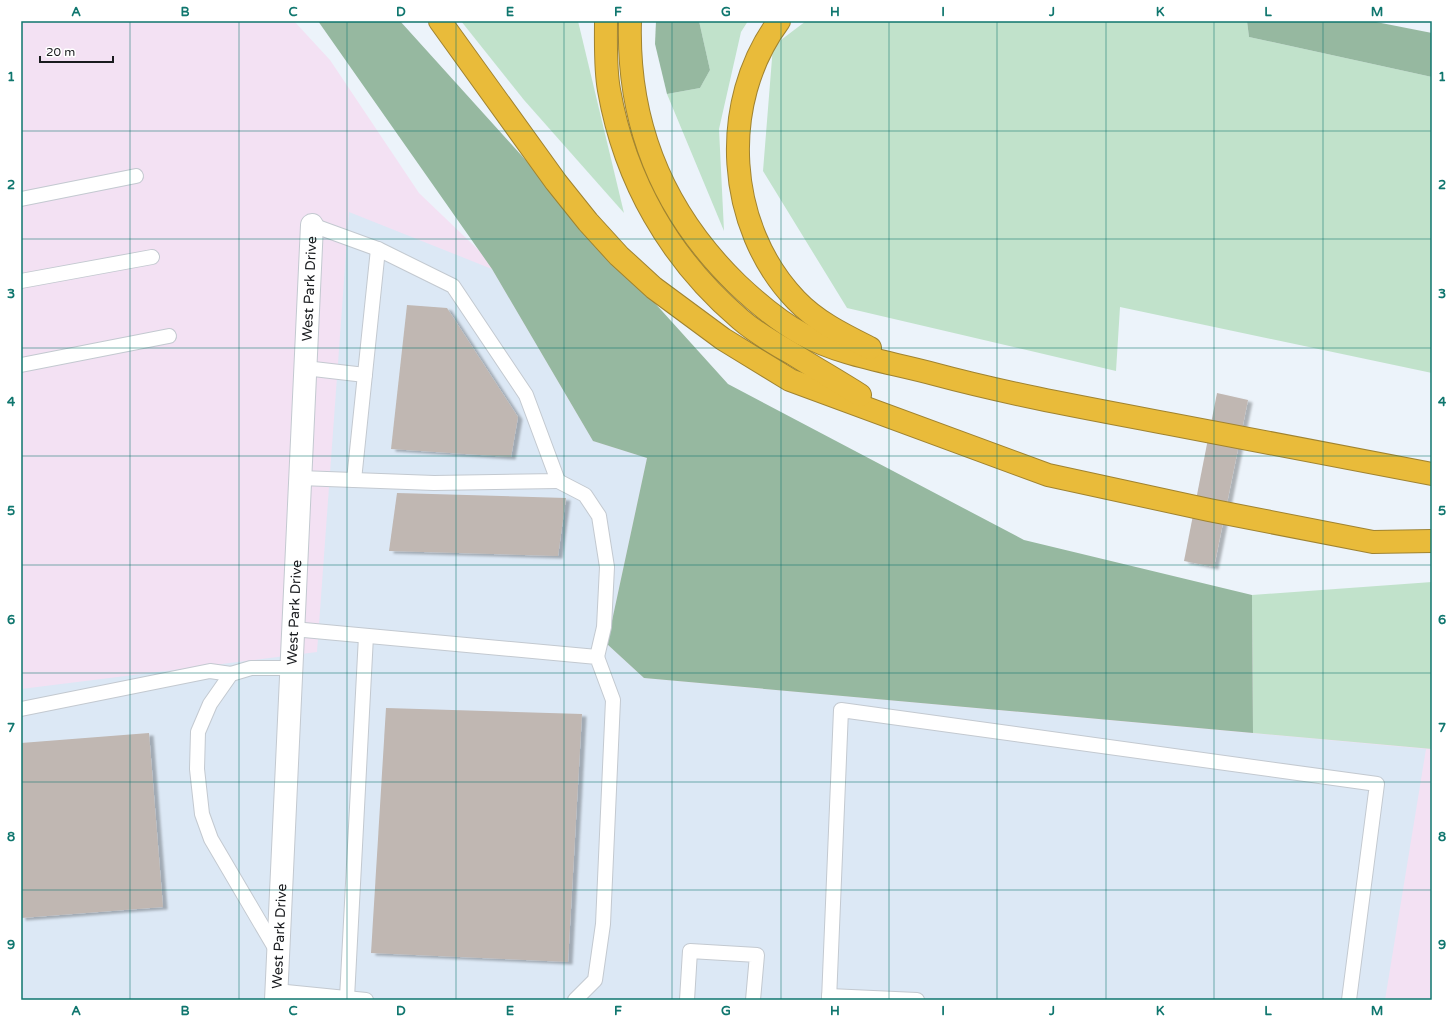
<svg xmlns="http://www.w3.org/2000/svg" width="1453" height="1021" font-family="'Varela Round',sans-serif">
  <defs>
    <filter id="shadow"><feDropShadow dx="4.5" dy="2.5" stdDeviation="1" flood-color="#0004"/></filter>
  </defs>
  <rect width="100%" height="100%" fill="#ecf3fa"/>
  <polygon fill="#f3e1f3" points="21,21 294,21 330,60 419,193 652,416 839,535 1432,651 1432,1000 21,1000"/>
  <polygon fill="#dce8f5" points="349,212 492,269 593,441 647,458 607,644 644,678 1426,749 1385,1000 21,1000 21,689 317,652"/>
  <g fill="#c1e2cb">
    <polygon points="461,21 578,21 624,213 524,100"/>
    <polygon points="699,21 748,21 741,32 719,129 724,231 667,94 700,88 710,70"/>
    <polygon points="806,21 1247,21 1249,37 1432,77 1432,373 1120,307 1116,371 847,308 763,171 773,46"/>
    <polygon points="1432,582 1432,749 1253,733 1252,595"/>
  </g>
  <g fill="#96b8a0">
    <polygon points="318,21 400,21 728,384 1024,540 1252,595 1253,733 644,678 607,644 647,458 593,441 492,269"/>
    <polygon points="656,21 699,21 710,70 700,88 667,94 655,44"/>
    <polygon points="1247,21 1371,21 1432,33 1432,77 1249,37"/>
  </g>
  <g fill="#c0b7b2" filter="url(#shadow)">
    <polygon points="407,305 447,308 518,417 511,457 391,449"/>
    <polygon points="1217,393 1248,400 1214,567 1184,561"/>
    <polygon points="397,493 566,498 558,556 389,551"/>
    <polygon points="386,708 582,714 568,962 371,953"/>
    <polygon points="149,733 163,907 21,918 21,743"/>
  </g>
  <g fill="none" stroke-linecap="round" stroke-linejoin="round">
    <g stroke="#c3c9d0" stroke-width="16">
      <g id="lane">
        <polyline points="21,199 136,176"/>
        <polyline points="21,281 152,257"/>
        <polyline points="21,365 169,336"/>
        <polyline points="305,368 365,375"/>
        <polyline points="300,478 434,483 558,481 526,395 453,286 378,249 312,225"/>
        <polyline points="354,480 378,249"/>
        <polyline points="558,481 585,495 599,516 607,567 604,627 597,657"/>
        <polyline points="293,629 597,657 613,700 603,924 595,980 575,1000"/>
        <polyline points="21,709 210,671 231,674"/>
        <polyline points="278,953 211,839 202,814 197,769 198,732 210,704 231,674 251,668 291,668"/>
        <polyline points="276,991 366,1000"/>
        <polyline points="829,996 917,1000"/>
        <polyline points="347,998 366,636"/>
        <polyline points="687,1000 690,951 757,955 753,1000"/>
        <polyline points="829,1000 841,710 1377,784 1349,1000"/>
      </g>
    </g>
    <g stroke="#c3c9d0" stroke-width="24">
      <g id="street">
        <path id="s1" d="M276,1000L312,225"/>
      </g>
    </g>
    <g stroke="#a08330" stroke-width="24">
      <g id="highway">
        <polyline points="440,21 556,182 588,222 619,256 654,288 723,339 790,380 1048,475 1209,510 1373,542 1432,541"/>
        <path d="M606,21C606,44 605,68 609,90C625,181 670,259 740,319C756,333 775,344 793,354C815,368 838,381 860,395"/>
        <path d="M630,21C627,124 663,212 737,284C756,302 778,321 802,334C842,356 890,362 934,374C1012,395 1091,409 1170,424C1257,441 1344,458 1432,474"/>
        <path d="M779,21C718,103 726,227 796,300C817,322 844,335 870,348"/>
      </g>
    </g>
    <use href="#lane" stroke="#fff" stroke-width="14"/>
    <use href="#street" stroke="#fff" stroke-width="22"/>
    <use href="#highway" stroke="#e9bb3a" stroke-width="22"/>
  </g>
  <path fill="none" stroke="#0f766e" stroke-width="1" stroke-opacity="0.55" d="M130,21V1000M239,21V1000M347,21V1000M456,21V1000M564,21V1000M672,21V1000M781,21V1000M889,21V1000M997,21V1000M1106,21V1000M1214,21V1000M1323,21V1000M21,131H1432M21,239H1432M21,348H1432M21,456H1432M21,565H1432M21,673H1432M21,782H1432M21,890H1432"/>
  <g text-anchor="middle" stroke-width="3.5" stroke-linejoin="round" paint-order="stroke">
    <g font-size="14" fill="#191b1e" stroke="#fff">
      <text dy="5" stroke="none"><textPath href="#s1" startOffset="712">West Park Drive</textPath></text>
      <text dy="5" stroke="none"><textPath href="#s1" startOffset="388">West Park Drive</textPath></text>
      <text dy="5" stroke="none"><textPath href="#s1" startOffset="64">West Park Drive</textPath></text>
    </g>
  </g>
  <rect width="1453" height="1021" fill="none" stroke="#ffffff" stroke-width="44"/>
  <path d="M40 56v6h73v-6" fill="none" stroke="#191b1e" stroke-width="2"/>
  <text x="46" y="56" font-size="12" fill="#191b1e" stroke="#ffffff" stroke-width="3" paint-order="stroke">20 m</text>
  <rect x="22" y="22" width="1409" height="977" fill="none" stroke="#0f766e" stroke-width="1.5"/>
  <g font-size="13" text-anchor="middle" font-weight="bold" fill="#0f766e">
    <text x="76" y="16">A</text>
    <text x="185" y="16">B</text>
    <text x="293" y="16">C</text>
    <text x="401" y="16">D</text>
    <text x="510" y="16">E</text>
    <text x="618" y="16">F</text>
    <text x="726" y="16">G</text>
    <text x="835" y="16">H</text>
    <text x="943" y="16">I</text>
    <text x="1052" y="16">J</text>
    <text x="1160" y="16">K</text>
    <text x="1268" y="16">L</text>
    <text x="1377" y="16">M</text>
    <text x="11" y="81">1</text>
    <text x="1442" y="81">1</text>
    <text x="11" y="189">2</text>
    <text x="1442" y="189">2</text>
    <text x="11" y="298">3</text>
    <text x="1442" y="298">3</text>
    <text x="11" y="406">4</text>
    <text x="1442" y="406">4</text>
    <text x="11" y="515">5</text>
    <text x="1442" y="515">5</text>
    <text x="11" y="624">6</text>
    <text x="1442" y="624">6</text>
    <text x="11" y="732">7</text>
    <text x="1442" y="732">7</text>
    <text x="11" y="841">8</text>
    <text x="1442" y="841">8</text>
    <text x="11" y="949">9</text>
    <text x="1442" y="949">9</text>
    <text x="76" y="1015">A</text>
    <text x="185" y="1015">B</text>
    <text x="293" y="1015">C</text>
    <text x="401" y="1015">D</text>
    <text x="510" y="1015">E</text>
    <text x="618" y="1015">F</text>
    <text x="726" y="1015">G</text>
    <text x="835" y="1015">H</text>
    <text x="943" y="1015">I</text>
    <text x="1052" y="1015">J</text>
    <text x="1160" y="1015">K</text>
    <text x="1268" y="1015">L</text>
    <text x="1377" y="1015">M</text>
  </g>
</svg>
